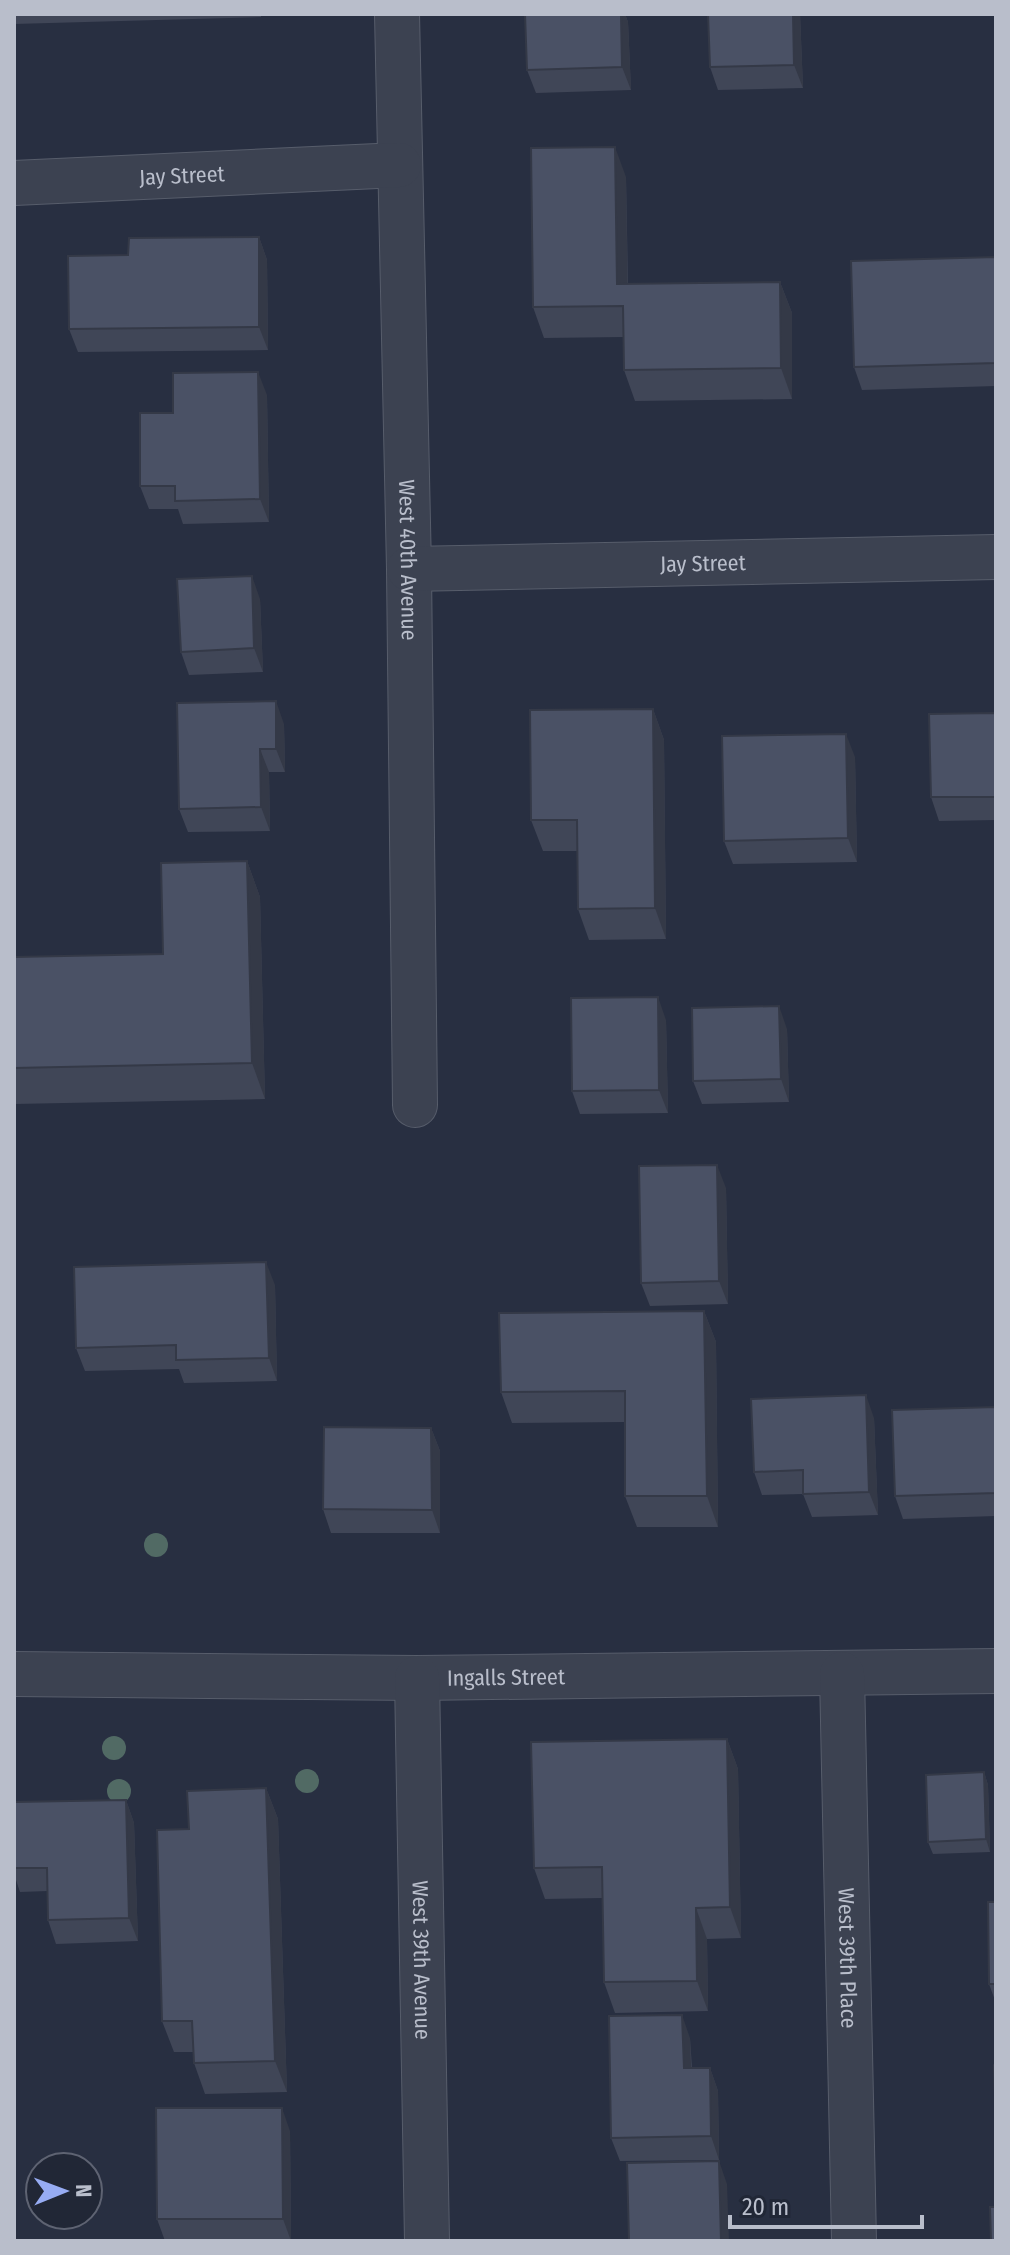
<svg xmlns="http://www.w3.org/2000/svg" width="1010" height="2255" font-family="'Fira Sans Condensed',sans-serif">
  <rect width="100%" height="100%" fill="#282f41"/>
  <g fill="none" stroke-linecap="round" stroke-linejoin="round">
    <g stroke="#575d6b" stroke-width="46">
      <g id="minor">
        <path id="s1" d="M397,14L409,569L415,1105"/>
        <path id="s2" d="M14,183L399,165"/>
        <path id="s3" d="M409,569L996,557"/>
        <path id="s4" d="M14,1674L417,1678L996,1671"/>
        <path id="s5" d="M842,1674L854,2241"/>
        <path id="s6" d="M417,1678L427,2241"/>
      </g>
    </g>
    <use href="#minor" stroke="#3c4251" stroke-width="44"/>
  </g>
  <g fill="#516a64">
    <circle cx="156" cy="1545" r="12"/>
    <circle cx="114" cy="1748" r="12"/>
    <circle cx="307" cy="1781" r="12"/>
    <circle cx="119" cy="1791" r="12"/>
  </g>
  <g fill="#404657">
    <polygon points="14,14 261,14 261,17 14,24"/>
    <polygon points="525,14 625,14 628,22 631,90 536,93 527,70"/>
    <polygon points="708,14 800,14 803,88 718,90 710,67"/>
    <polygon points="626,177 628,284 780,282 792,313 792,399 635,401 624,370 623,337 544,338 533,307"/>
    <polygon points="259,237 267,260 268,350 78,352 69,329 128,255"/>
    <polygon points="996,257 996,386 862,390 854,367"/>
    <polygon points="267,395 269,522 183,524 178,509 149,509 140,486 173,413"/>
    <polygon points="260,599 263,672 189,675 181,652"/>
    <polygon points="653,709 664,740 666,939 589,940 578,909 577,851 543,851 531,820"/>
    <polygon points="996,713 996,820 939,821 931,797"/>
    <polygon points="284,724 285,772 269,772 270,831 188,832 179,809"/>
    <polygon points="855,757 857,862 733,864 724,841"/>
    <polygon points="247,861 260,897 265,1099 14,1104 14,957 163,954"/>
    <polygon points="666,1020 668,1113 580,1114 572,1091"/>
    <polygon points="787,1029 789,1102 702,1104 693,1081"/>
    <polygon points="726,1188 728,1304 650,1306 641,1283"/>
    <polygon points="275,1285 277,1381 184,1383 179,1369 85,1371 76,1348"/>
    <polygon points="704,1311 716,1342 718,1527 637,1527 625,1496 625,1422 512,1423 501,1392"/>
    <polygon points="996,1407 996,1516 903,1519 895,1496"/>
    <polygon points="874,1418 878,1515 812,1517 803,1494 762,1495 754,1472"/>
    <polygon points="431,1428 440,1451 440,1533 331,1533 323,1509"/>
    <polygon points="727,1739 738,1769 741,1938 707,1939 708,2011 615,2013 604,1982 602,1898 545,1899 534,1868"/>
    <polygon points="984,1772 988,1785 990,1852 933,1854 928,1842"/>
    <polygon points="266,1788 278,1819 287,2092 205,2094 194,2063 194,2052 174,2052 162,2021 189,1829"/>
    <polygon points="126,1800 134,1823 138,1941 56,1944 48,1920 48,1891 20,1892 14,1874 14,1802"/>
    <polygon points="996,1902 996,2003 989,1984"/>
    <polygon points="690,2038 692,2068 710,2068 718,2091 719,2160 620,2161 611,2138"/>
    <polygon points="290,2131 291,2241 165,2241 157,2219"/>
  </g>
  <g fill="#343947">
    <polygon points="621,14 625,14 628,22 631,90 622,67"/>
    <polygon points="793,14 800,14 803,88 794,65"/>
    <polygon points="615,147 626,177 628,315 617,284"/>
    <polygon points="259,237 267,260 268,350 259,327"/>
    <polygon points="780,282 792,313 792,399 781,368"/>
    <polygon points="258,372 267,395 269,522 260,499"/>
    <polygon points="252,576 260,599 263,672 254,648"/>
    <polygon points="276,701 284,724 285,772 276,749"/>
    <polygon points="653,709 664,740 666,939 655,908"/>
    <polygon points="846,734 855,757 857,862 848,838"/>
    <polygon points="260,749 269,772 270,831 261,807"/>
    <polygon points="247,861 260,897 265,1099 252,1063"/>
    <polygon points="658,997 666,1020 668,1113 659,1090"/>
    <polygon points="779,1006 787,1029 789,1102 781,1079"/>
    <polygon points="717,1165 726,1188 728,1304 719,1281"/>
    <polygon points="266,1262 275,1285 277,1381 269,1358"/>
    <polygon points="704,1311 716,1342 718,1527 707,1496"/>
    <polygon points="866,1395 874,1418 878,1515 869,1492"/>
    <polygon points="431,1428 440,1451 440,1533 432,1510"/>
    <polygon points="727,1739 738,1769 741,1938 730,1907"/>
    <polygon points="984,1772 988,1785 990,1852 986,1839"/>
    <polygon points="266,1788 278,1819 287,2092 275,2061"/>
    <polygon points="126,1800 134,1823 138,1941 129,1918"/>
    <polygon points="696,1908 707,1939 708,2011 697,1981"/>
    <polygon points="682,2015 690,2038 692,2092 684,2068"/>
    <polygon points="710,2068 718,2091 719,2160 711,2136"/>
    <polygon points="282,2108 290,2131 291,2241 283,2219"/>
    <polygon points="719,2161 727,2184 729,2241 721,2241"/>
  </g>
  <g fill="#4a5165" stroke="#343947" stroke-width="2">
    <polygon points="525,14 621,14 622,67 527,70"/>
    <polygon points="708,14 793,14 794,65 710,67"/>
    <polygon points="615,147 617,284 780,282 781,368 624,370 623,306 533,307 531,148"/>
    <polygon points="259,237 259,327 69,329 68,256 128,255 129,238"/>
    <polygon points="996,257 996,363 854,367 851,261"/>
    <polygon points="258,372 260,499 175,501 175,486 140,486 140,413 173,413 173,373"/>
    <polygon points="252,576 254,648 181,652 177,579"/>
    <polygon points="276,701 276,749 260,749 261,807 179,809 177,703"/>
    <polygon points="653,709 655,908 578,909 577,820 531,820 530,710"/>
    <polygon points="996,713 996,797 931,797 929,714"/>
    <polygon points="846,734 848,838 724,841 722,736"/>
    <polygon points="247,861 252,1063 14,1068 14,957 163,954 161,863"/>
    <polygon points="658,997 659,1090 572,1091 571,998"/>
    <polygon points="779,1006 781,1079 693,1081 692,1008"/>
    <polygon points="717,1165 719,1281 641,1283 639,1166"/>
    <polygon points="266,1262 269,1358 176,1360 176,1345 76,1348 74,1267"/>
    <polygon points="704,1311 707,1496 625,1496 625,1391 501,1392 499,1313"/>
    <polygon points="866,1395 869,1492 803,1494 803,1470 754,1472 751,1399"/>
    <polygon points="996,1407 996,1493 895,1496 892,1410"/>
    <polygon points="324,1427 431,1428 432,1510 323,1509"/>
    <polygon points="727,1739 730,1907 696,1908 697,1981 604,1982 602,1867 534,1868 531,1742"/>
    <polygon points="984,1772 986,1839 928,1842 926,1775"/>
    <polygon points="266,1788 275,2061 194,2063 192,2021 162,2021 157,1830 189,1829 187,1791"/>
    <polygon points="126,1800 129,1918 48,1920 47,1868 14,1868 14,1802"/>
    <polygon points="988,1902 996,1902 996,1984 989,1984"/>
    <polygon points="682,2015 684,2068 710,2068 711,2136 611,2138 609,2016"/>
    <polygon points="996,2064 996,2127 994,2065"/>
    <polygon points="156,2108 282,2108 283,2219 157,2219"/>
    <polygon points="719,2161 721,2241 629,2241 627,2163"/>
    <polygon points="990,2207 996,2207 996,2241 991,2241"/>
  </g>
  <g text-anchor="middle" stroke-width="8" stroke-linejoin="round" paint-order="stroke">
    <g font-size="22" fill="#b9becb" stroke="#212736">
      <text dy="8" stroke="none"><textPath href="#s2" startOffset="168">Jay Street</textPath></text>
      <text dy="8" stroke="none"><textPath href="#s1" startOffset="546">West 40th Avenue</textPath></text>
      <text dy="8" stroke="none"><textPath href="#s3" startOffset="294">Jay Street</textPath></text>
      <text dy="8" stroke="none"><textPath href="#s4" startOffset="492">Ingalls Street</textPath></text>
      <text dy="8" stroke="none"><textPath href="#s5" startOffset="284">West 39th Place</textPath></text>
      <text dy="8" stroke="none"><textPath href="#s6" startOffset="282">West 39th Avenue</textPath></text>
    </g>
  </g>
  <rect width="1010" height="2255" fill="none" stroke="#b9becb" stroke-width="32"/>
  <g transform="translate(64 2191) rotate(89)"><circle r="38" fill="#212736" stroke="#5e6372" stroke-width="2"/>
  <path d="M0-6L14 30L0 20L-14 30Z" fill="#97acf3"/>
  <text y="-12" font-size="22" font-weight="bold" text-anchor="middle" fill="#b9becb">N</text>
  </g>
  <path d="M730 2215v12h192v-12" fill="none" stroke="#b9becb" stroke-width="4"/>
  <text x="742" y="2215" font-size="24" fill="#b9becb" stroke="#212736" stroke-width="6" paint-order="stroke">20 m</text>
</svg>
